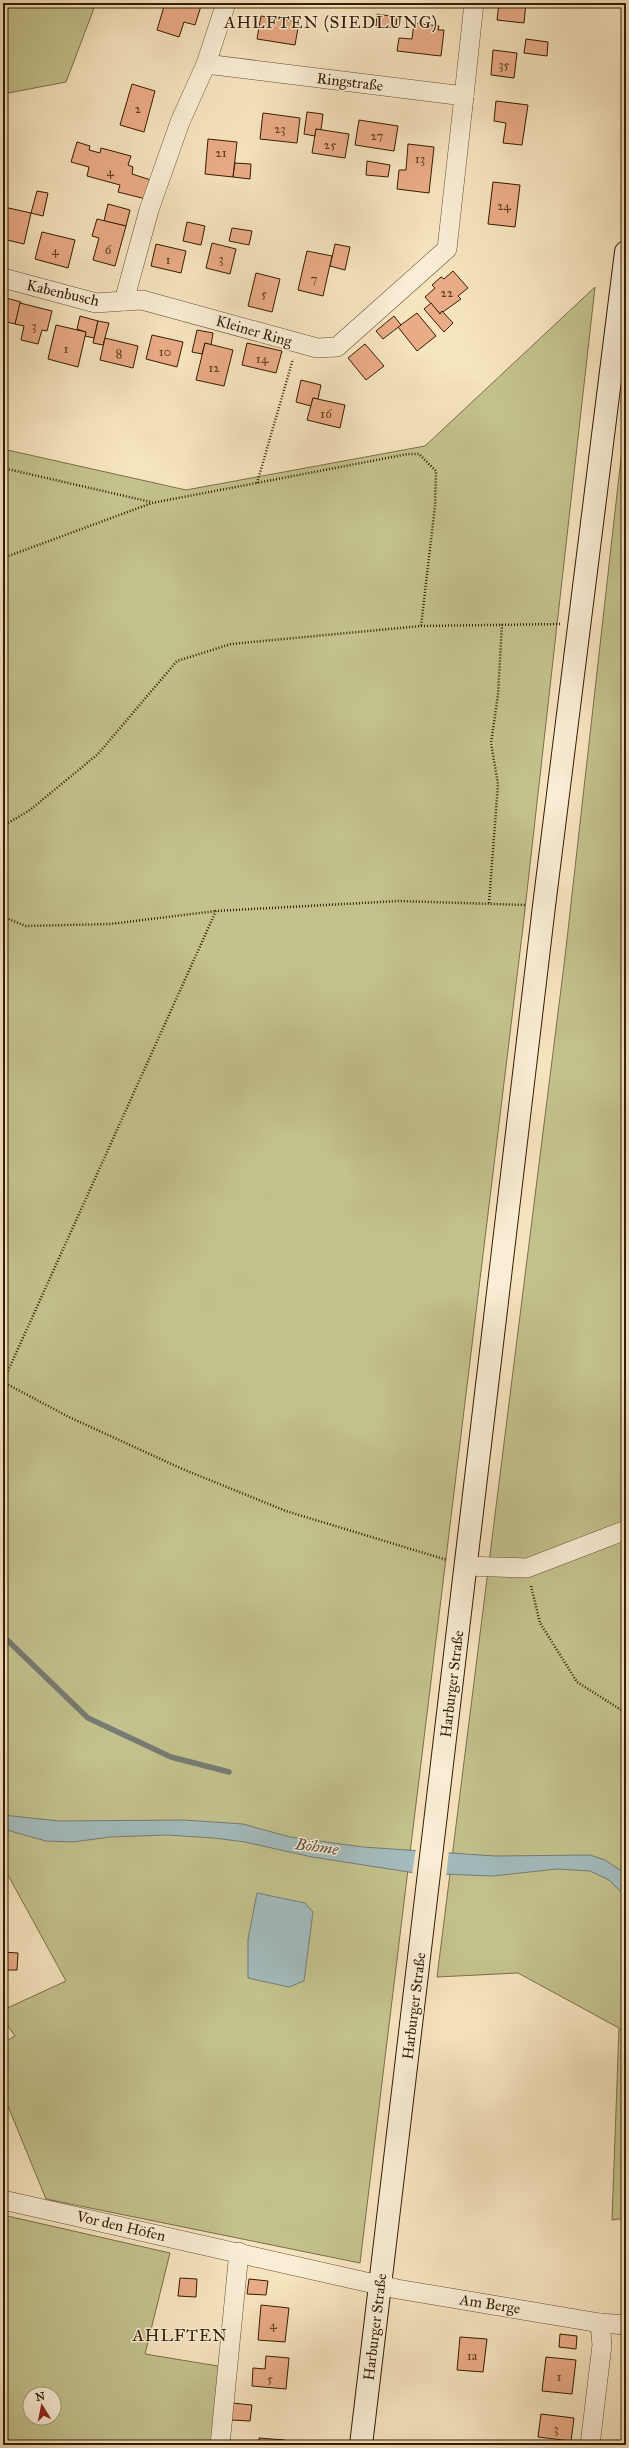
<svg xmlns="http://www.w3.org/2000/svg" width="629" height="2448" font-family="'IM FELL Great Primer',serif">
  <rect width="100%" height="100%" fill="#f6e4bf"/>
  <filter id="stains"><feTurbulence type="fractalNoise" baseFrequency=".005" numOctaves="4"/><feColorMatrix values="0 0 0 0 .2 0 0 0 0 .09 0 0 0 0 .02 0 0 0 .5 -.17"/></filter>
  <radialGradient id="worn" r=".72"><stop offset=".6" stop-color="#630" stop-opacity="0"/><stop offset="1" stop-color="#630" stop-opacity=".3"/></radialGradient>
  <g fill="#c3c28d" stroke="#7c6f48" fill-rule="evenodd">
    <polygon points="3,3 96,3 66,82 3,94"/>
    <polygon points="595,287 523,927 360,2263 46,2199 3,2094 3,2043 15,2036 3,2019 3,2010 66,1981 3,1866 3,449 186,490 425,446"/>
    <polygon points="626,414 626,2218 612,2220 619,2028 518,1973 437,1977 565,957"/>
    <path d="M3,2215L170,2253L145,2354L230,2368L224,2445H3ZM30,2394H54V2418H30Z"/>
  </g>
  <g fill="#a3bbbd" stroke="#777b73">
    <polygon points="3,1815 59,1821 184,1820 243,1824 290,1837 363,1847 495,1856 590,1855 605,1860 626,1874 626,1897 609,1880 590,1871 557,1869 493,1876 415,1873 312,1857 245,1842 214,1838 167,1835 110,1837 73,1842 46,1841 3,1829"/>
    <polygon points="257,1893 305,1903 313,1912 304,1981 289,1987 248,1978 248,1939"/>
  </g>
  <polygon fill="#f6e4bf" points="416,1848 449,1850 446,1877 412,1875"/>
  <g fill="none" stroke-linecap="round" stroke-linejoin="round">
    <polyline stroke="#777b73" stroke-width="5.5" points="3,1636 88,1718 171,1757 229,1772"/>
  </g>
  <g fill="#eaac86" stroke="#351c03">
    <polygon points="165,3 202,3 195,25 184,22 179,37 157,30"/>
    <polygon points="439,3 458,3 458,6"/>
    <polygon points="499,3 526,3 524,23 497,20"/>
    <polygon points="377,14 397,17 396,28 376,26"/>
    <polygon points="261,16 299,22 295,45 257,39"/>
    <polygon points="414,23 439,26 438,30 444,30 441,56 397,51 399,38 412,39"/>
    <polygon points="526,39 548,42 547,56 524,53"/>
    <polygon points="493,50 517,53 514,78 491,75"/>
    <polygon points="132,84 155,91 144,132 120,125"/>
    <polygon points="496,101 528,105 522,145 503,143 506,123 494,121"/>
    <polygon points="307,112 323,114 321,130 316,129 315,136 304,134"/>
    <polygon points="263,113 300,118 297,143 260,139"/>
    <polygon points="359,120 398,126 394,151 355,145"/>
    <polygon points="316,129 349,134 345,158 312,153"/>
    <polygon points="208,139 237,142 233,177 205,174"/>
    <polygon points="77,142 90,146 89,150 100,153 101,148 131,156 128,165 133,167 132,174 151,180 146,199 118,192 120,185 87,176 89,167 71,162"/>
    <polygon points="408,144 434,147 429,193 397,189 399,170 406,170"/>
    <polygon points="367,161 390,165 388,177 366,175"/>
    <polygon points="235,163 251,164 250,179 233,177"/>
    <polygon points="493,182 520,185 515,227 488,224"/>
    <polygon points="37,191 48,193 43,216 31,213"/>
    <polygon points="108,204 130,210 126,226 104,221"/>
    <polygon points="4,207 31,213 24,244 3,239"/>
    <polygon points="97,219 126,226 115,266 93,260 99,238 92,236"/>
    <polygon points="187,222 205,226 201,245 183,241"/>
    <polygon points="232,228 252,231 249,245 229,241"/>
    <polygon points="42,232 75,240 68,268 35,259"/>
    <polygon points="212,243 236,249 230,274 206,268"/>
    <polygon points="156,244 186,251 181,273 151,266"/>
    <polygon points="335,244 350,247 345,270 330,266"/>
    <polygon points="307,251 332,256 323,296 298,290"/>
    <polygon points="453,271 468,288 458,296 461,299 440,314 425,297 435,288 432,285 441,277 444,279"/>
    <polygon points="256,273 280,279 272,312 248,306"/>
    <polygon points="6,298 21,302 15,324 3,321"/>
    <polygon points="20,303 52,311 47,331 42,330 38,344 21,340 24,326 15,324"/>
    <polygon points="431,303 440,314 442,311 453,323 444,332 424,309"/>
    <polygon points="417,313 436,336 417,351 398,327"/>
    <polygon points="80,316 98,321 94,338 85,336 86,332 77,329"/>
    <polygon points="394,316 401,325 383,339 376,331"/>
    <polygon points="98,321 109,323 103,345 93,343"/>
    <polygon points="56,325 86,332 78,367 48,359"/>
    <polygon points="197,330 213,333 211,345 205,343 202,354 192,352"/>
    <polygon points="152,335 183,342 177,367 146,359"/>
    <polygon points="105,338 138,346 133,368 100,360"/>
    <polygon points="205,343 233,350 224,386 196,380"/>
    <polygon points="247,343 282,351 276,373 242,365"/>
    <polygon points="365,344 384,366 366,380 348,358"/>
    <polygon points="301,380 321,385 318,399 313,398 311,406 296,402"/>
    <polygon points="313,398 345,405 340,428 307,420"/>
    <polygon points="3,1952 18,1953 17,1970 3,1970"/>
    <polygon points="180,2278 197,2279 196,2297 178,2296"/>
    <polygon points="249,2279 268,2281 266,2295 247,2294"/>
    <polygon points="261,2305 289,2308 285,2342 258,2340"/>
    <polygon points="560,2334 577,2336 576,2349 559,2347"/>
    <polygon points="460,2337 487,2339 483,2372 457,2370"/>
    <polygon points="266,2356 289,2358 286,2389 252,2386 253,2368 265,2369"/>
    <polygon points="546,2357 576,2360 572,2394 542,2391"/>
    <polygon points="232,2403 252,2405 250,2421 231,2420"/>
    <polygon points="541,2414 574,2418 571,2441 538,2437"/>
    <polygon points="259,2438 285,2440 284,2445 259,2445"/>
  </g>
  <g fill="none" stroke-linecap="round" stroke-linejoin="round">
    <g stroke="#654e32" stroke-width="20">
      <g id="street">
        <polyline points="226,3 206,64 464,96 474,3"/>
        <polyline points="206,64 180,122 149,210 124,301 142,300 317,348 337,347 447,249 464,96"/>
        <polyline points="3,278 96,303 124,301"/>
        <polyline points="466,1566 527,1568 626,1530"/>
        <polyline points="3,2200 397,2289 600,2323 626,2325"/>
        <polyline points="220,2445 239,2252"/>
        <polyline points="590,2445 602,2345 600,2323"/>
      </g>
    </g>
    <g stroke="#351c03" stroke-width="24">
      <polyline id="secondary" points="361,2445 544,906 626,252"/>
    </g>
    <g stroke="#351c03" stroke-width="2.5" stroke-dasharray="1 2" stroke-linecap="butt">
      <polyline points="3,468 151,502"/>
      <polyline points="257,483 293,359"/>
      <polyline points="3,558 152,503 408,454 419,454 436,471 435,506 421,626"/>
      <polyline points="3,826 30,810 98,754 177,661 231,644 421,626 561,624"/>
      <polyline points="489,903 498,784 491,743 498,695 502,624"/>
      <polyline points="3,917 26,926 110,924 216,911"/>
      <polyline points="3,1382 216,911 399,901 525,905"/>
      <polyline points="3,1382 69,1417 180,1468 286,1511 447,1560"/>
      <polyline points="531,1586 540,1623 577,1682 626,1713"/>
    </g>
    <use href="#street" stroke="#f9edd5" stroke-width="19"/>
    <use href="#secondary" stroke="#f9edd5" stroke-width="22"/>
  </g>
  <g text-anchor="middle" stroke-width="3" stroke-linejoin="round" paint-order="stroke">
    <g font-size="13" fill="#624024">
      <text x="504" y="69">35</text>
      <text x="138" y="113">2</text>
      <text x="280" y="133">23</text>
      <text x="377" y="140">27</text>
      <text x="330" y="149">25</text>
      <text x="221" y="157">21</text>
      <text x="420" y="163">13</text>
      <text x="110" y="176">4</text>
      <text x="504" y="210">24</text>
      <text x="108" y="254">6</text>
      <text x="55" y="255">4</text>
      <text x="221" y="263">3</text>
      <text x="168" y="264">1</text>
      <text x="314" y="283">7</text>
      <text x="447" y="297">22</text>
      <text x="264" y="298">5</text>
      <text x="34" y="330">3</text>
      <text x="66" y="353">1</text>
      <text x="165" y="356">10</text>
      <text x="119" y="358">8</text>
      <text x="262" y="363">14</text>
      <text x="214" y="372">12</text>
      <text x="326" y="418">16</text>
      <text x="273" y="2329">4</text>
      <text x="472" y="2360">1a</text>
      <text x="559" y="2381">1</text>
      <text x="270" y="2383">5</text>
      <text x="556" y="2433">3</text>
    </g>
    <g font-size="15" fill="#351c03" stroke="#f9edd5">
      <text transform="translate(350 82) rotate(7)" y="5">Ringstraße</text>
      <text transform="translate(63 293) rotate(13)" y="5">Kabenbusch</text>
      <text transform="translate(254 331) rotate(16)" y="5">Kleiner Ring</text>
      <text transform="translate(452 1684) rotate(-83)" y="5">Harburger Straße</text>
      <text transform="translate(414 2006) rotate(-83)" y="5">Harburger Straße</text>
      <text transform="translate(121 2226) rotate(13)" y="5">Vor den Höfen</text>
      <text transform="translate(490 2304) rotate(9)" y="5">Am Berge</text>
      <text transform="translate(375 2327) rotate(-83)" y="5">Harburger Straße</text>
    </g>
    <g font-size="16" font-style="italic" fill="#564c3b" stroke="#f9edd5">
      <text transform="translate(317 1846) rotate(8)" y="6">Böhme</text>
    </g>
    <g font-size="17" letter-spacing="1" fill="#351c03" stroke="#f9edd5">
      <text x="331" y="28">AHLFTEN (SIEDLUNG)</text>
      <text x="180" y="2341">AHLFTEN</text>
    </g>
  </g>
  <rect width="629" height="2448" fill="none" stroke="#f6e4bf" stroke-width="16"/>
  <rect x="4" y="4" width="621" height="2440" fill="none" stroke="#351c03" stroke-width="2"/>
  <rect x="8" y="8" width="613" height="2432" fill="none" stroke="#351c03"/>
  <g transform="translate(42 2406) rotate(350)"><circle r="19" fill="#f9edd5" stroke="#ab9981"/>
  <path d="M0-3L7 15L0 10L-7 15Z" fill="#8f2418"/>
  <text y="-6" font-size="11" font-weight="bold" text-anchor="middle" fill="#351c03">N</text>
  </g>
  <rect width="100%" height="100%" filter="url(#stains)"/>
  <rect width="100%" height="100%" fill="url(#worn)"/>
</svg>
